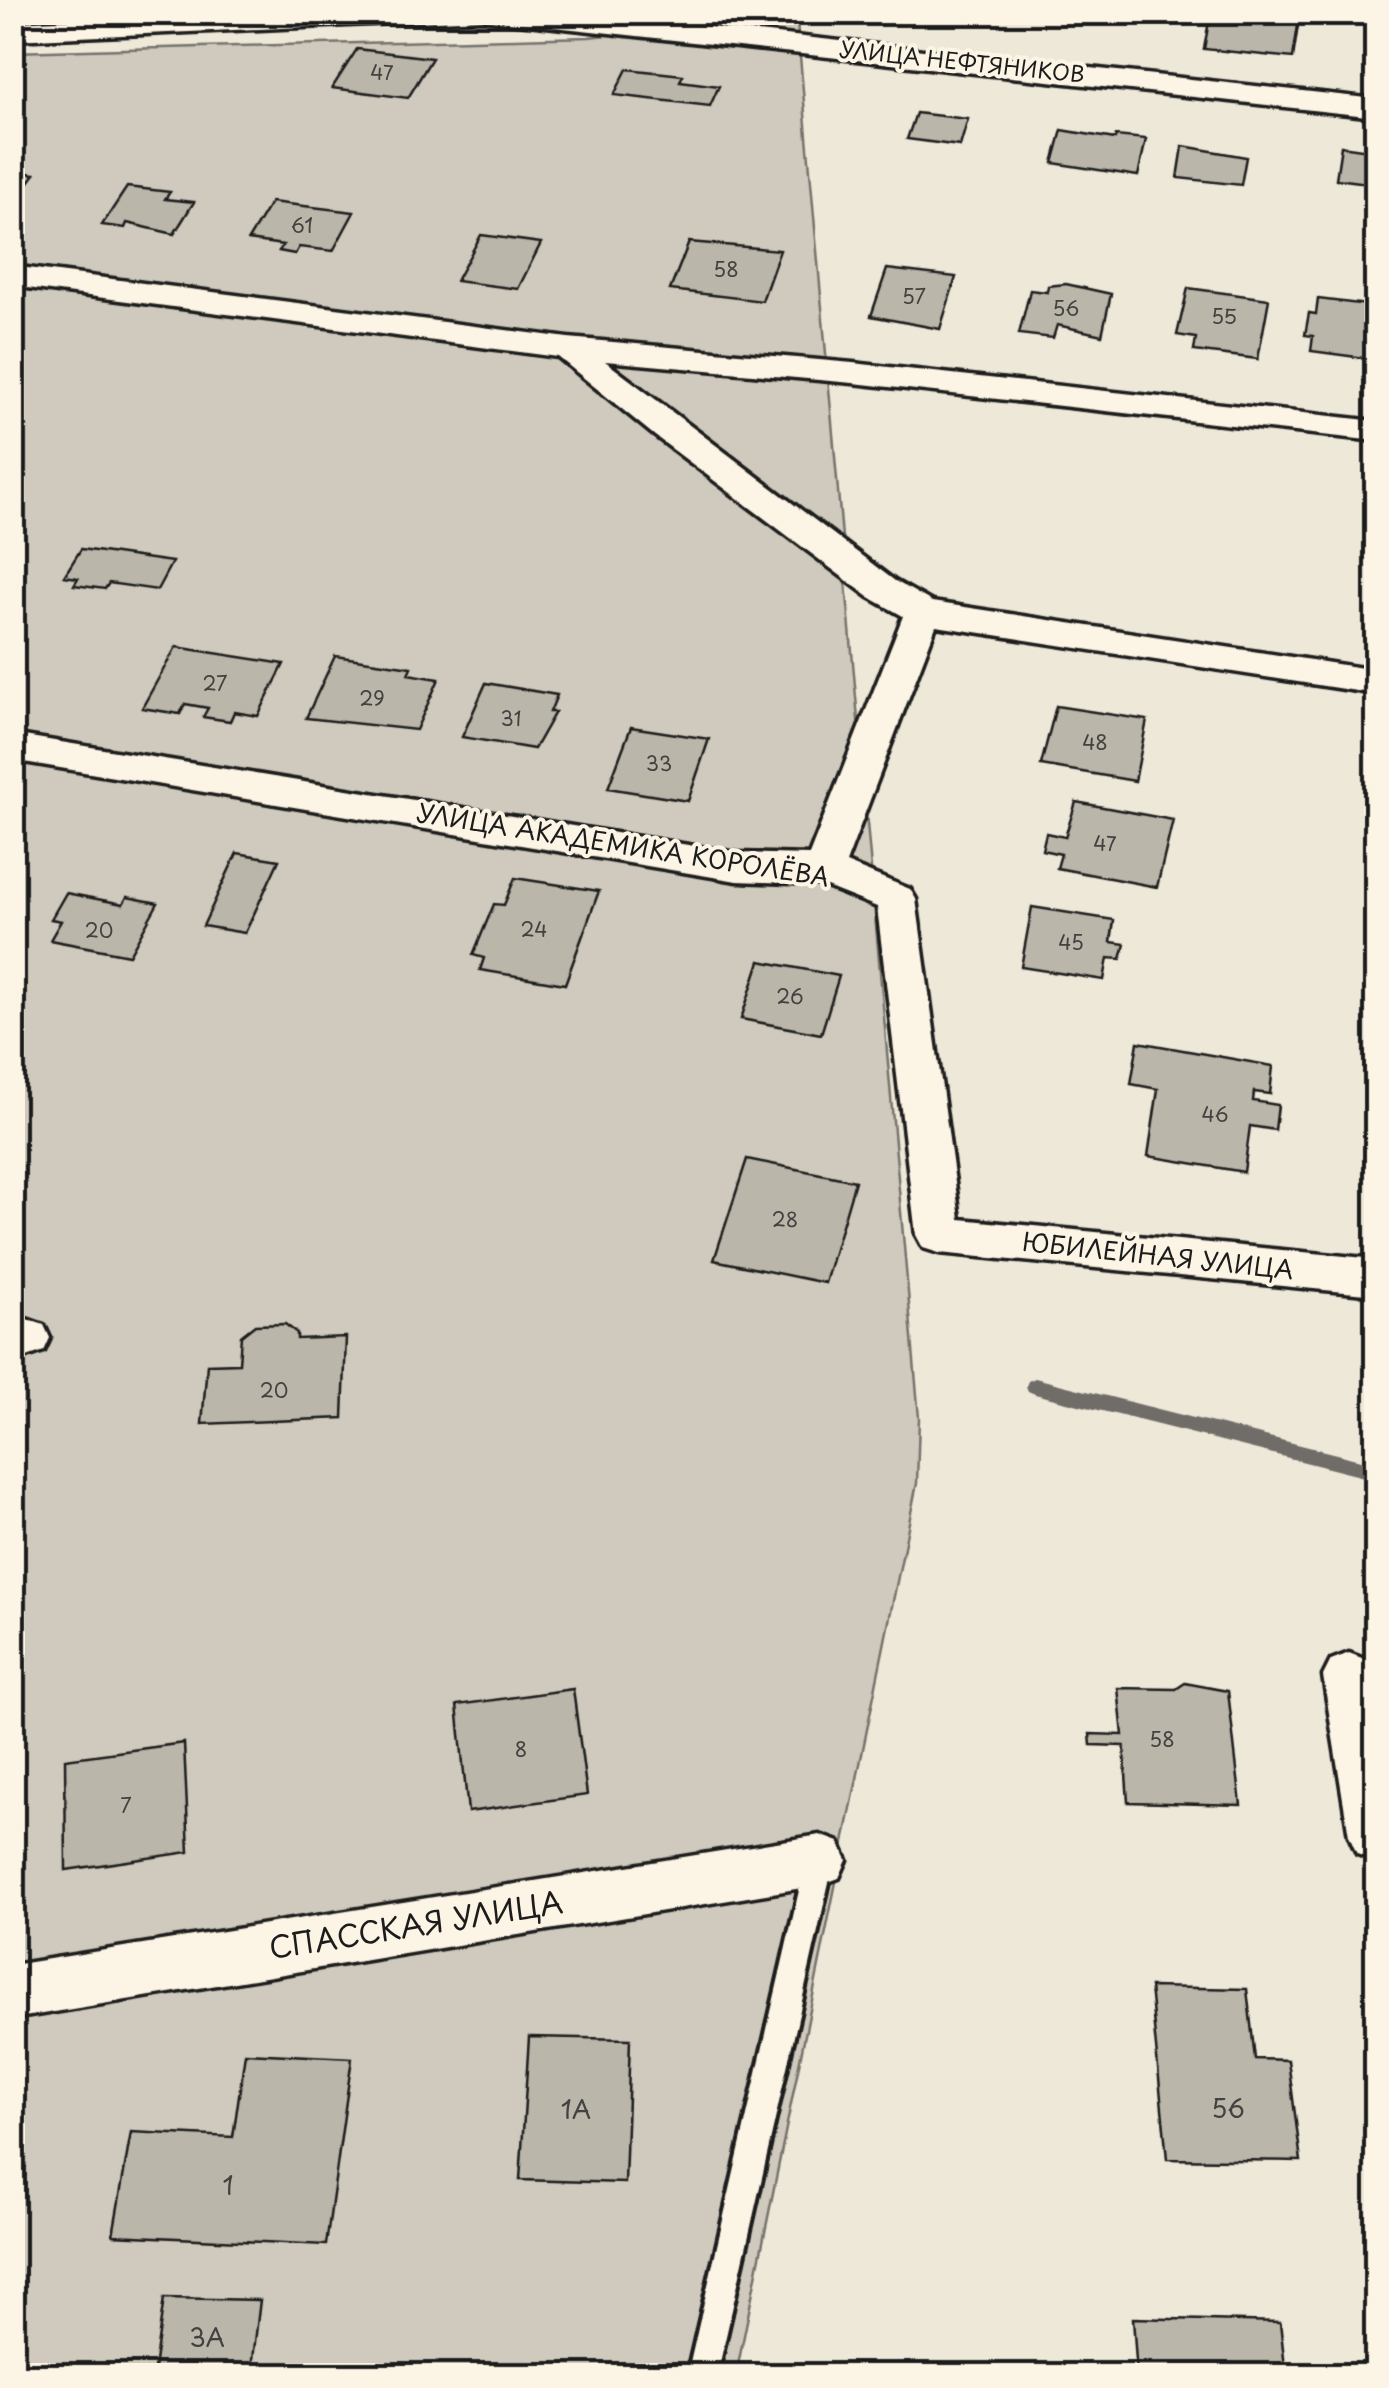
<svg xmlns="http://www.w3.org/2000/svg" width="1389" height="2388" font-family="'Playpen Sans',sans-serif">
  <rect width="100%" height="100%" fill="#eee8d9"/>
  <filter id="ink" filterUnits="userSpaceOnUse"><feTurbulence type="fractalNoise" baseFrequency=".01" numOctaves="2"/><feDisplacementMap in="SourceGraphic" scale="20" xChannelSelector="R" yChannelSelector="G"/><feConvolveMatrix kernelMatrix="1 2 1 2 8 2 1 2 1" color-interpolation-filters="sRGB"/></filter>
  <g filter="url(#ink)">
    <polygon fill="#cfcabd" stroke="#76736c" stroke-width="2.5" points="744,19 797,22 919,1418 917,1483 736,2375 13,2375 12,52 589,37"/>
    <g fill="none" stroke-linecap="round" stroke-linejoin="round">
      <polygon fill="#6f6c67" fill-rule="evenodd" points="1035,1378 1376,1464 1376,1480 1035,1394 1028,1391 1026,1386 1028,1381"/>
    </g>
    <g fill="#bab6aa" stroke="#1c1c1c" stroke-width="2.5">
      <polygon points="1244,14 1299,19 1293,58 1204,49 1209,21 1242,24"/>
      <polygon points="357,49 432,58 408,98 332,88"/>
      <polygon points="627,69 683,75 680,81 719,86 710,106 614,95"/>
      <polygon points="916,113 968,119 960,146 907,139"/>
      <polygon points="1062,130 1115,139 1116,136 1146,139 1138,176 1053,163"/>
      <polygon points="1183,146 1246,157 1241,185 1178,178"/>
      <polygon points="1341,146 1376,151 1376,184 1336,179"/>
      <polygon points="12,171 35,174 12,205"/>
      <polygon points="127,187 170,192 165,199 194,202 174,234 127,223 125,228 102,225"/>
      <polygon points="271,202 354,212 333,251 299,247 295,254 279,251 283,245 248,240"/>
      <polygon points="481,235 541,243 518,289 456,281"/>
      <polygon points="689,242 780,250 762,301 670,290"/>
      <polygon points="887,269 956,277 940,329 871,316"/>
      <polygon points="1066,284 1111,294 1102,335 1057,325 1053,338 1019,334 1030,290 1047,292 1048,286"/>
      <polygon points="1188,288 1269,299 1258,359 1194,351 1196,338 1177,335"/>
      <polygon points="1318,299 1376,306 1372,359 1311,351 1313,336 1305,335 1309,313 1316,314"/>
      <polygon points="81,549 172,562 157,590 109,583 105,589 74,585 78,578 64,576"/>
      <polygon points="176,647 284,664 258,716 234,712 230,721 203,717 208,708 185,704 180,714 142,708"/>
      <polygon points="335,656 411,667 408,674 439,679 416,730 306,718"/>
      <polygon points="486,683 557,695 550,712 555,712 534,749 462,737"/>
      <polygon points="1056,706 1147,720 1135,781 1041,765"/>
      <polygon points="631,727 709,739 688,801 608,788"/>
      <polygon points="1076,802 1173,820 1157,887 1057,868 1061,854 1042,850 1046,833 1065,837"/>
      <polygon points="237,853 279,860 245,933 203,926"/>
      <polygon points="515,878 599,891 565,984 480,970 484,958 473,955 494,904 504,905"/>
      <polygon points="66,893 123,904 127,897 158,903 129,955 50,940 61,921 51,919"/>
      <polygon points="1032,907 1114,920 1111,942 1125,944 1121,959 1108,958 1104,980 1021,967"/>
      <polygon points="760,961 839,976 821,1034 741,1019"/>
      <polygon points="1138,1042 1273,1066 1270,1094 1254,1092 1253,1101 1278,1105 1275,1130 1250,1126 1244,1172 1148,1156 1158,1089 1131,1084"/>
      <polygon points="747,1159 855,1181 825,1283 714,1260"/>
      <polygon points="285,1324 297,1333 297,1339 346,1337 343,1418 202,1424 207,1364 239,1363 241,1336 255,1325"/>
      <polygon points="1185,1683 1228,1691 1241,1805 1128,1802 1124,1746 1091,1745 1090,1734 1123,1735 1118,1688 1176,1689"/>
      <polygon points="573,1689 587,1795 468,1812 457,1705"/>
      <polygon points="184,1743 189,1852 66,1870 65,1759"/>
      <polygon points="1150,1987 1247,1989 1255,2059 1288,2060 1301,2161 1167,2159"/>
      <polygon points="529,2037 630,2039 625,2183 520,2180"/>
      <polygon points="245,2053 352,2058 326,2245 113,2235 131,2132 233,2137"/>
      <polygon points="164,2298 260,2300 251,2376 153,2376"/>
      <polygon points="1133,2318 1280,2322 1286,2376 1137,2376"/>
    </g>
    <g fill="none" stroke-linecap="round" stroke-linejoin="round">
      <g stroke="#1c1c1c" stroke-width="8">
        <polygon id="lane" points="820,1847 830,1851 834,1860 717,2376 687,2376 806,1860 810,1851"/>
      </g>
      <g stroke="#1c1c1c" stroke-width="7">
        <g id="street">
          <polygon points="254,12 572,12 1376,99 1376,117 482,19 12,40 12,22"/>
          <polygon points="12,266 568,338 853,363 1376,421 1376,441 853,383 605,361 895,581 932,602 1376,670 1376,694 936,626 846,863 910,889 916,899 960,1219 1376,1259 1376,1295 939,1253 923,1248 916,1235 877,907 819,884 737,881 12,760 12,734 737,853 809,855 903,616 869,597 655,436 558,357 12,286"/>
          <polygon points="12,1314 44,1325 50,1338 44,1351 27,1357 12,1352"/>
          <polygon points="1349,1653 1367,1660 1376,1685 1376,1861 1357,1854 1349,1836 1323,1676 1331,1660"/>
          <polygon points="820,1835 839,1842 847,1860 839,1878 820,1885 12,2019 12,1965"/>
        </g>
      </g>
      <use href="#lane" fill="#fcf5e5" fill-rule="evenodd"/>
      <use href="#street" fill="#fcf5e5" fill-rule="evenodd"/>
    </g>
  </g>
  <g text-anchor="middle" stroke-width="8" stroke-linejoin="round" paint-order="stroke">
    <g font-size="20" fill="#444240">
      <text x="382" y="80">47</text>
      <text x="302" y="233">61</text>
      <text x="726" y="277">58</text>
      <text x="914" y="304">57</text>
      <text x="1066" y="316">56</text>
      <text x="1224" y="324">55</text>
      <text x="215" y="691">27</text>
      <text x="372" y="706">29</text>
      <text x="511" y="726">31</text>
      <text x="1095" y="750">48</text>
      <text x="659" y="771">33</text>
      <text x="1105" y="851">47</text>
      <text x="534" y="937">24</text>
      <text x="99" y="938">20</text>
      <text x="1071" y="950">45</text>
      <text x="790" y="1004">26</text>
      <text x="1215" y="1122">46</text>
      <text x="785" y="1227">28</text>
      <text x="274" y="1398">20</text>
      <text x="1162" y="1747">58</text>
      <text x="521" y="1757">8</text>
      <text x="126" y="1813">7</text>
    </g>
    <g font-size="22" fill="#1c1c1c" stroke="#fcf5e5">
      <text transform="translate(962 62) rotate(6)" y="8">УЛИЦА НЕФТЯНИКОВ</text>
    </g>
    <g font-size="25" fill="#1c1c1c" stroke="#fcf5e5">
      <text transform="translate(623 845) rotate(9)" y="9">УЛИЦА АКАДЕМИКА КОРОЛЁВА</text>
      <text transform="translate(1158 1256) rotate(6)" y="9">ЮБИЛЕЙНАЯ УЛИЦА</text>
    </g>
    <g font-size="25" fill="#444240">
      <text x="1228" y="2118">56</text>
      <text x="576" y="2119">1А</text>
      <text x="228" y="2195">1</text>
      <text x="207" y="2347">3А</text>
    </g>
    <g font-size="30" fill="#1c1c1c" stroke="#fcf5e5">
      <text transform="translate(416 1926) rotate(-9)" y="10">СПАССКАЯ УЛИЦА</text>
    </g>
  </g>
  <rect width="1389" height="2388" fill="none" stroke="#fcf5e5" stroke-width="50"/>
  <rect x="25" y="25" width="1339" height="2338" fill="none" stroke="#1c1c1c" stroke-width="4" filter="url(#ink)"/>
</svg>
